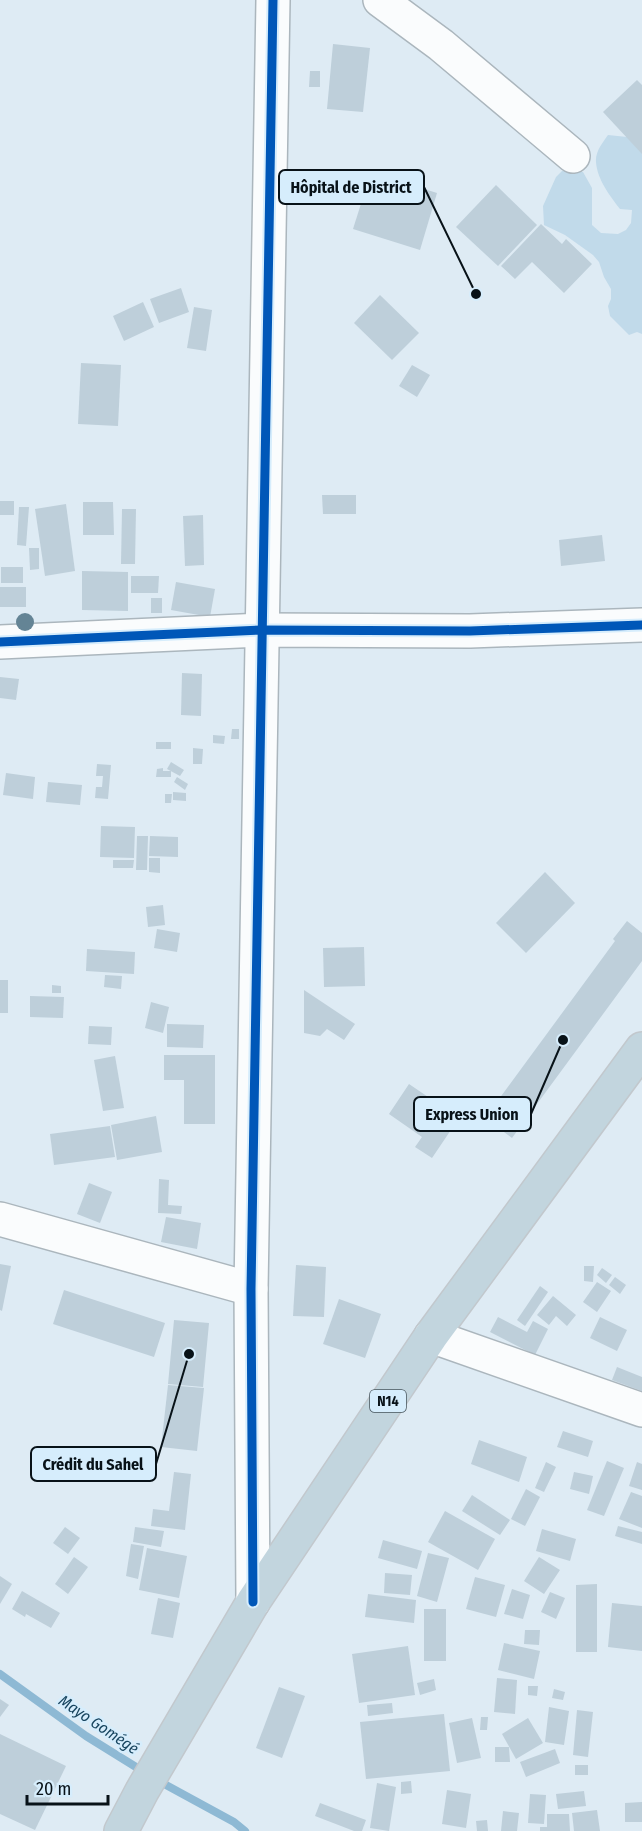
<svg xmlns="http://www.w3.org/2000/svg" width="642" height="1831" font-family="'Fira Sans Condensed',sans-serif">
  <rect width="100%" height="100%" fill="#deebf4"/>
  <path fill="#c1daea" d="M608,135L627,137L642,153V334L637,332L629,335L610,316L608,306L611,299V289L604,277L599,262L593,255L565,235L544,225L543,206L556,177L562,171L583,172L592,188V225L601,233L618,234L626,230L631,223L632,210L620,209C610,196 597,179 596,162C595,152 603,142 608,135Z"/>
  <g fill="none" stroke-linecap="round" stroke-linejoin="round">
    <g stroke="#8eb9d4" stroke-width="8">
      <polyline points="0,1674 86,1736 144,1772"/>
      <polyline points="155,1779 234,1822 245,1831"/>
    </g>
  </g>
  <g fill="#becfda">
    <polygon points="333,44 370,48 363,112 327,109"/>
    <polygon points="310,71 320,71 320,87 309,87"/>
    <polygon points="637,80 642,85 642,154 603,112"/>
    <polygon points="371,172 437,193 420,250 353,229"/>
    <polygon points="496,185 537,225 498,266 456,227"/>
    <polygon points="541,224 562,244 566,239 592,264 564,293 532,262 515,279 501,266"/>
    <polygon points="181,288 189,312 159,323 150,299"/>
    <polygon points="380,295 419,333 392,360 354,323"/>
    <polygon points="143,302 154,327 124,341 113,316"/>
    <polygon points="194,307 212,310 206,351 187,348"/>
    <polygon points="81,363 121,365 118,426 78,424"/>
    <polygon points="412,365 430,375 417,397 399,386"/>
    <polygon points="322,495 356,495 356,514 323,514"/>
    <rect x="0" y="501" width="14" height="14"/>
    <polygon points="83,502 113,502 114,535 83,535"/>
    <polygon points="66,504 75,571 45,576 35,509"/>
    <polygon points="19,507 29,507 26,546 17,545"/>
    <polygon points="122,509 136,509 135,564 121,564"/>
    <polygon points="203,515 204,565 185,566 183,516"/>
    <polygon points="602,535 605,561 561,566 559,540"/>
    <polygon points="29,548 39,548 39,569 30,570"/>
    <rect x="1" y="567" width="22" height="16"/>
    <polygon points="82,571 128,572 128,611 82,610"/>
    <polygon points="131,576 159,576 158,593 131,593"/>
    <polygon points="176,582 215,589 210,617 171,610"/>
    <rect x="0" y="587" width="26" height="20"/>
    <rect x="151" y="598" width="11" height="15"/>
    <polygon points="182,673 202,674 201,716 181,715"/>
    <polygon points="0,677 19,679 16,700 0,698"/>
    <polygon points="232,729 239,729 239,739 231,739"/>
    <polygon points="213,735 225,736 224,744 213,743"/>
    <rect x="156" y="742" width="15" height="7"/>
    <polygon points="193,748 203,749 202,764 193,764"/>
    <polygon points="171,762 184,770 180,776 167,769"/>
    <polygon points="97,764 111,765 108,799 95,798 96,787 102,787 103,776 96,776"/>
    <polygon points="163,768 163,771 171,771 171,777 156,777 157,769"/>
    <polygon points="6,773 35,777 33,799 3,795"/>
    <polygon points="177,777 188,784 185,790 174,782"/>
    <polygon points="48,782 82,785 80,805 46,802"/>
    <polygon points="173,792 186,793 186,801 173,800"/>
    <polygon points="165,794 172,794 171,803 165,803"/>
    <polygon points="101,826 135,827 134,858 100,857"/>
    <polygon points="137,836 148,836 147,870 136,870"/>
    <polygon points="150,836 178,837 178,857 149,856"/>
    <polygon points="149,858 160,858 160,873 149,872"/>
    <polygon points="113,860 134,860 133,868 113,868"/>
    <polygon points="545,872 575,903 526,953 496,923"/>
    <polygon points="163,905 165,925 148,927 146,907"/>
    <polygon points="627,921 642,933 642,961 512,1138 485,1118 615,941 613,939"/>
    <polygon points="157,929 180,933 177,952 154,948"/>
    <polygon points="364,947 365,986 324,987 323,948"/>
    <polygon points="87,949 135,952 134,974 86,971"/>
    <polygon points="105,975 122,976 121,989 104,987"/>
    <rect x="0" y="980" width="8" height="33"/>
    <polygon points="52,985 61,986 61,993 52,993"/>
    <polygon points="304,990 355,1024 344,1040 327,1029 320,1036 304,1033"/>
    <polygon points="30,996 64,997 63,1018 30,1017"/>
    <polygon points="151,1002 169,1007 163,1033 145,1028"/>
    <polygon points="167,1024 204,1025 203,1048 167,1047"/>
    <polygon points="89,1026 112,1027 111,1045 88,1044"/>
    <polygon points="164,1055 215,1055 215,1124 184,1124 184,1080 164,1080"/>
    <polygon points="115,1056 124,1108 103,1111 94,1060"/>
    <polygon points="409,1084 459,1118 432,1158 415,1147 422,1137 389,1114"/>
    <polygon points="156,1116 162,1152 117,1160 111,1125"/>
    <polygon points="110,1126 115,1157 54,1165 50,1134"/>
    <polygon points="159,1179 169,1180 168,1205 182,1206 181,1214 158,1213"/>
    <polygon points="89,1183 112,1192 100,1223 77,1214"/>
    <polygon points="166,1217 201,1223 197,1249 161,1242"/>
    <polygon points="0,1264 11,1266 2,1311 0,1310"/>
    <polygon points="296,1265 326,1267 324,1317 293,1316"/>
    <polygon points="584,1266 594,1266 593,1282 584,1281"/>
    <polygon points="602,1268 612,1275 606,1283 597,1275"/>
    <polygon points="615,1277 626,1285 620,1294 609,1285"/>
    <polygon points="597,1282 611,1291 597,1312 583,1302"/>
    <polygon points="540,1286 548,1292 525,1326 517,1320"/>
    <polygon points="64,1290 165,1323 154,1357 53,1324"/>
    <polygon points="553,1296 576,1315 567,1326 556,1316 549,1325 537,1315"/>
    <polygon points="339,1299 381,1314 365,1358 323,1344"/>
    <polygon points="498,1317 527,1332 533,1321 548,1329 535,1355 490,1332"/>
    <polygon points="600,1317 627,1330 617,1351 590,1338"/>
    <polygon points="174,1320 209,1323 203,1387 168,1384"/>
    <polygon points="617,1367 642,1377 642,1391 612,1380"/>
    <polygon points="168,1385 204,1388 197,1451 161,1447"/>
    <polygon points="563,1431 593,1441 588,1457 557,1447"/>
    <polygon points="479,1440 527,1457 519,1482 471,1464"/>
    <polygon points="607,1461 624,1468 604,1516 587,1510"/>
    <polygon points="546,1462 556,1467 544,1492 535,1488"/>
    <polygon points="637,1462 642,1464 642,1490 629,1486"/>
    <polygon points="174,1472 191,1474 185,1530 151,1526 153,1509 169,1511"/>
    <polygon points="574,1472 593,1476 589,1494 570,1489"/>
    <polygon points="526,1489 540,1497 525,1526 511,1519"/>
    <polygon points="631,1492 642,1496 642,1528 619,1519"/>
    <polygon points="472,1495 510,1520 500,1535 462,1511"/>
    <polygon points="445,1511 495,1539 478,1570 428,1542"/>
    <polygon points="618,1526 642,1532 642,1544 615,1536"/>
    <polygon points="65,1527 80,1538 68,1554 53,1543"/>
    <polygon points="135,1527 164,1531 161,1547 133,1542"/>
    <polygon points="542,1529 576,1539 570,1561 536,1551"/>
    <polygon points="383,1540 422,1551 417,1569 378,1558"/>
    <polygon points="131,1544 144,1546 138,1579 126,1576"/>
    <polygon points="147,1548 187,1556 179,1598 139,1590"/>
    <polygon points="428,1553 449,1558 437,1602 417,1596"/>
    <polygon points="74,1557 88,1567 68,1594 55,1584"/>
    <polygon points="539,1557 560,1570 544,1594 524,1581"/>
    <polygon points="385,1573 412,1575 410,1595 384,1593"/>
    <polygon points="0,1576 12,1584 0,1604"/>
    <polygon points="475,1577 505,1585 496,1617 466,1609"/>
    <polygon points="597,1584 597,1652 576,1652 576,1585"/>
    <polygon points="512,1589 530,1595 523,1619 504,1614"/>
    <polygon points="22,1591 60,1613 51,1628 26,1614 25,1617 12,1609"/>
    <polygon points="550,1592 565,1598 556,1619 541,1612"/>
    <polygon points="368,1594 416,1600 414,1623 365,1617"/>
    <polygon points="158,1598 180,1603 173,1638 151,1634"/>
    <polygon points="612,1603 642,1606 642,1651 608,1647"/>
    <rect x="424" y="1609" width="22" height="52"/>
    <polygon points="525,1630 540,1630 539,1645 524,1644"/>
    <polygon points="504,1643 540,1651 534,1679 498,1670"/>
    <polygon points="408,1646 415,1695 359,1703 352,1654"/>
    <polygon points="497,1678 517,1680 515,1714 494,1712"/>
    <polygon points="434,1679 436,1690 420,1695 417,1683"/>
    <polygon points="528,1686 538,1686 537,1696 528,1695"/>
    <polygon points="279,1687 305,1696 282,1758 256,1748"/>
    <polygon points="554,1689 565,1692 563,1700 552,1698"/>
    <polygon points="0,1699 9,1705 0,1717"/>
    <polygon points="392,1703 393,1713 368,1716 367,1705"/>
    <polygon points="549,1707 569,1711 564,1745 545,1742"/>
    <polygon points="577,1710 593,1712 588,1757 573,1755"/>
    <polygon points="444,1714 450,1771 366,1779 360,1722"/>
    <polygon points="481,1717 488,1717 487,1730 480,1730"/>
    <polygon points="472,1718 481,1758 457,1763 449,1723"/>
    <polygon points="528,1718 543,1743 516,1759 502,1734"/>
    <polygon points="0,1734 66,1766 35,1830 0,1814"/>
    <polygon points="495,1747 509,1747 510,1762 495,1762"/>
    <polygon points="555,1749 560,1763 526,1777 520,1762"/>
    <rect x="575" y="1765" width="13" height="10"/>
    <polygon points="411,1781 412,1793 401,1794 401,1782"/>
    <polygon points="377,1783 396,1787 389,1831 370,1828"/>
    <polygon points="447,1790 471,1794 466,1828 442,1824"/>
    <polygon points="584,1791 586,1806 558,1809 556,1794"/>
    <polygon points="530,1794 546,1795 544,1824 528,1823"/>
    <polygon points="642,1802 642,1822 625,1822 625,1803"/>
    <polygon points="320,1803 366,1820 362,1831 354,1831 315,1816"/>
    <polygon points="597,1810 600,1831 574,1831 572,1813"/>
    <polygon points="503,1811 519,1813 517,1831 501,1831"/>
    <polygon points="547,1814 569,1814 570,1831 540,1831 540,1827 547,1827"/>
    <polygon points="487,1820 488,1831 477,1831 476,1821"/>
  </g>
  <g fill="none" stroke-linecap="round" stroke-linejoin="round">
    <g stroke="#abb6bd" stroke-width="36">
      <g id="minor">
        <polyline points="380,0 441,45 573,156"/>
        <polyline points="0,642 262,630 470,631 642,625"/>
        <polyline points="0,1219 251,1289"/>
        <polyline points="431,1336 642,1410"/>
        <polyline points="253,1602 251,1289 273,0"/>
      </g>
    </g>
    <g stroke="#c2c8cd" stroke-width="36">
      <polyline id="highway" points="121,1831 142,1791 253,1602 431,1336 642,1049"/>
    </g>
    <use href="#minor" stroke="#fafcfd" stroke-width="33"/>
    <use href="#highway" stroke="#c2d5de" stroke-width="33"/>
    <g stroke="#d6edfc" stroke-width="13">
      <g id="cycleway">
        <polyline points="0,642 262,630 470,631 642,625"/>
        <polyline points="253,1602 251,1289 273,0"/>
      </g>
    </g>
    <use href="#cycleway" stroke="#0057b8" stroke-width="9"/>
  </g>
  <circle fill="#648495" cx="25" cy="622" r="9"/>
  <g text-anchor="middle" stroke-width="5" stroke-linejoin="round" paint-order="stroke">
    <rect fill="#d6edfc" stroke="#46545c" stroke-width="1.5" x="370" y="1390" width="36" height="22" rx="4.5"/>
    <g font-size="14" font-weight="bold" fill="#081218">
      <text x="388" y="1406">N14</text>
    </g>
    <g font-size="16" font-style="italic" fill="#18455f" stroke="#d6edfc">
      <text transform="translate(99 1724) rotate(34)" y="6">Mayo Gomégé</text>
    </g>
  </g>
  <path fill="none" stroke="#081218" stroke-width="2" d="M476 294L424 187M563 1040L531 1114M189 1354L156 1464"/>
  <g fill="#081218" stroke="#d6edfc" stroke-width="2">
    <circle cx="476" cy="294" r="6"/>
    <circle cx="563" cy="1040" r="6"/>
    <circle cx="189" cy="1354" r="6"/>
  </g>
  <g fill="#d6edfc" stroke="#081218" stroke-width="2">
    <rect x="279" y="170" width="145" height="34" rx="6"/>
    <rect x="414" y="1097" width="117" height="34" rx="6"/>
    <rect x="31" y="1447" width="125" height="34" rx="6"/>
  </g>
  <g font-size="16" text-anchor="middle" font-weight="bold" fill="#081218">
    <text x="351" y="193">Hôpital de District</text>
    <text x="472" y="1120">Express Union</text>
    <text x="93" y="1470">Crédit du Sahel</text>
  </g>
  <path d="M27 1795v9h81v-9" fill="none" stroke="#081218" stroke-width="3"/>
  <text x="36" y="1795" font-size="18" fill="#081218" stroke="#d6edfc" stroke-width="4.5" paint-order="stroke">20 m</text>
</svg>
